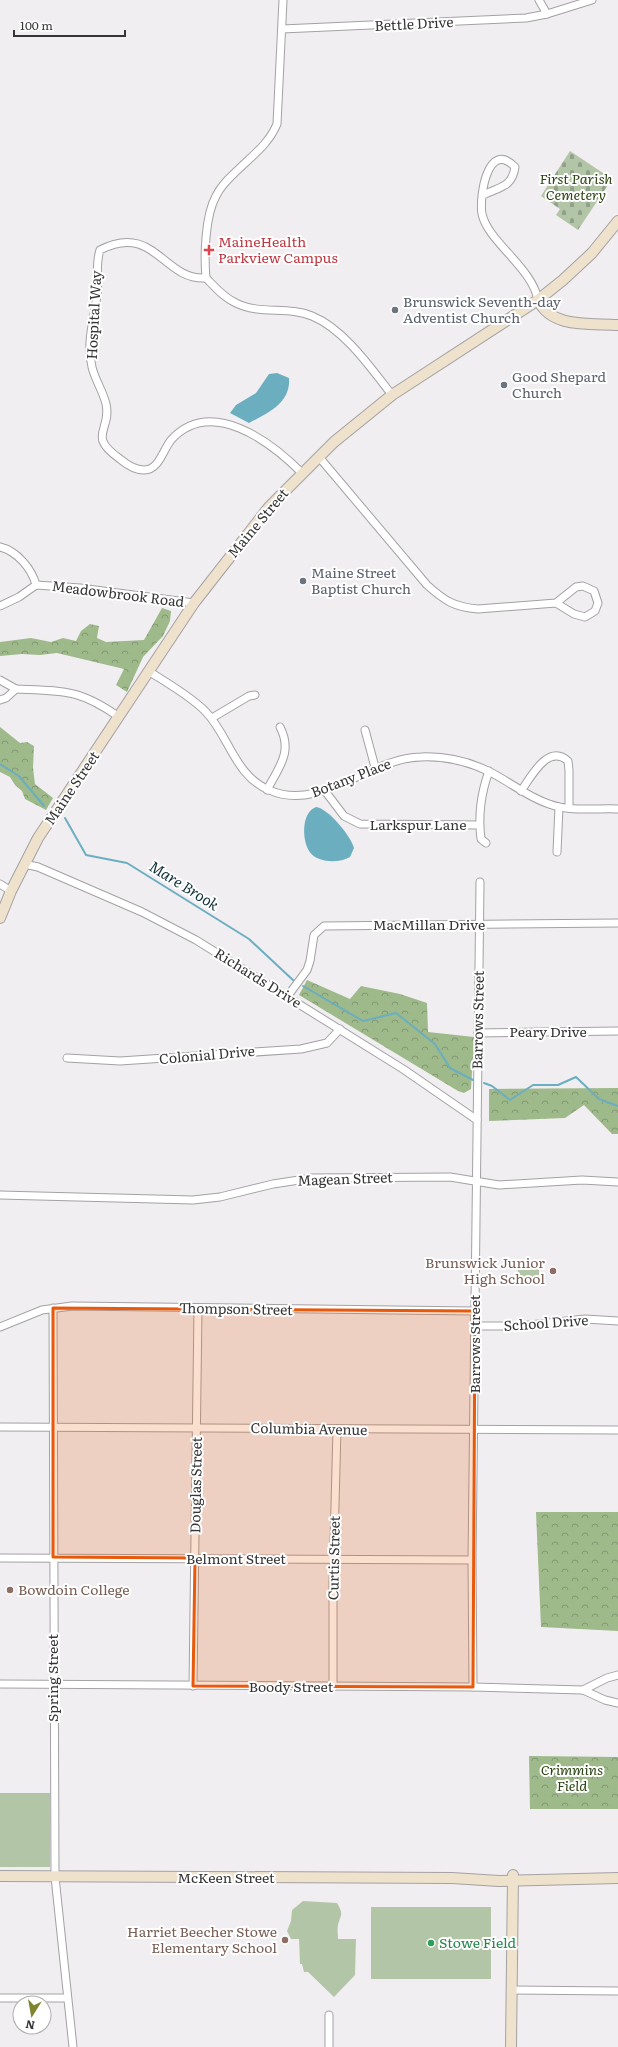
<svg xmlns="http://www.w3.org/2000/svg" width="618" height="2047" font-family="Literata,serif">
  <defs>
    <pattern id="forest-crowns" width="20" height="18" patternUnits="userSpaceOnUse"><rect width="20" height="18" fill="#9eb98a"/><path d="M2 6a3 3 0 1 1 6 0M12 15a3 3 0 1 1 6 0" fill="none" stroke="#829772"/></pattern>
    <pattern id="cemetery-stones" width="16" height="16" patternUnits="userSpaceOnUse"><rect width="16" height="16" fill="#b3c5a7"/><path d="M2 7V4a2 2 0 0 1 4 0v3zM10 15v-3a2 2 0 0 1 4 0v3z" fill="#92a189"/></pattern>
  </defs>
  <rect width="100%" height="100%" fill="#f1eef2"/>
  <g fill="#b3c5a7">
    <polygon points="518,1265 539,1269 539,1276 518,1279"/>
    <rect x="0" y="1793" width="50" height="74"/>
    <path d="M303,1901L337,1903C344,1915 341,1914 338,1925C337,1929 338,1935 338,1939H356L355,1975L334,1997L308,1972H304L302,1964H300L299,1939H291L287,1931L291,1921L292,1910Z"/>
    <rect x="371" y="1907" width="120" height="72"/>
  </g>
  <g fill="url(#forest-crowns)">
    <polygon points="162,608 171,611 170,621 163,636 143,657 127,692 116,685 124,669 57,653 40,655 22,654 0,656 0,642 31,638 51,642 63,638 76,641 81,631 90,624 99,626 97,638 106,642 144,640"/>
    <polygon points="0,727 20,743 27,742 34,746 33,768 35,784 53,798 46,810 25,799 22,791 15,785 10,777 0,772"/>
    <polygon points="307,980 350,999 361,986 400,994 427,1003 428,1032 474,1037 471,1089 464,1093 458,1091 299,995"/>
    <polygon points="618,1088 618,1134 612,1134 584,1105 565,1118 489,1121 489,1089"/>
    <polygon points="536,1512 618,1512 618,1631 541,1627"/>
    <polygon points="529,1756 618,1757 618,1809 530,1809"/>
  </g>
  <polygon fill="url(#cemetery-stones)" points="570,151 612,179 578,230 556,215 560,209 541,196"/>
  <g fill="#6baec0">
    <path d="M277,373L289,378C291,403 268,413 249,423L230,413L236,405L256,393L269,374Z"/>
    <path d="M316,807C328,808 351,836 354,848L350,857C338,864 314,863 308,849C302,837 302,812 316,807Z"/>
  </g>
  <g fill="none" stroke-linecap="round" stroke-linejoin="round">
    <g stroke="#6baec0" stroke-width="2">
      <polyline points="0,764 19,776 44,806"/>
      <polyline points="65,818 86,855 127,863 249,939 294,981"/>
      <polyline points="303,986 363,1021 396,1013 435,1044 450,1068 473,1080"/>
      <polyline points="484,1083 492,1086 510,1100 533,1085 558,1085 576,1077 599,1099 618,1106"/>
    </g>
    <g stroke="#a3a1a4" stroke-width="9">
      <g id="street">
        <path d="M283,0L277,124C270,141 257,152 244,164C234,174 222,183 216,196C205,216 204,255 206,278C215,287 224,298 236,303C259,315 288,306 312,316C344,329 371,368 392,395"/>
        <polyline points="539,0 547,14"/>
        <polyline points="282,29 526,18 547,14 592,0"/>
        <path d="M483,195C499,187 512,188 515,167C488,139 479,196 482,214C488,242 532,267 538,300"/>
        <path d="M206,278C163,281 155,222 100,250C95,265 99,280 97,295C94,319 86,343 92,367C95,380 103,391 106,404C112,431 86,435 120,459C126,464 135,470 144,470C159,470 163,450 171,440C211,396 271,442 302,473"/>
        <path d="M319,457L427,585C445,601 454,607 478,609L556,603L576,587L583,586L594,591L598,603L595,611L585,617L574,614L556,603"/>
        <path d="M0,547C17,551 32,569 36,585"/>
        <polyline points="0,606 19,597 36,585 80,588 194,603"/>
        <path d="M150,672C167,683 192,697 206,712C229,736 235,776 269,790C321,813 368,758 421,757C444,756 467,761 488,771C509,781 527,797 549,804C570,812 596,808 618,809"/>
        <polyline points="0,680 16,689 6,698 0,700"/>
        <path d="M16,689C64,691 79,689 119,717"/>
        <polyline points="212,718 249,696 255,695"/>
        <polyline points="365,730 375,767"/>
        <path d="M267,790C279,767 293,752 280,727"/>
        <polyline points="325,791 344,816 360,824 479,825"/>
        <path d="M521,791C531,777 548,743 568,761L569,770V808"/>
        <path d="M486,843L481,839C478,816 481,793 489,771"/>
        <polyline points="557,852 559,807"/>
        <polyline points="24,864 38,867 142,912 196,940 403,1069 477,1120"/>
        <polyline points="0,884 11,891"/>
        <polyline points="287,997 307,970 310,961 314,935 324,926 618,923"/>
        <polyline points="478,1033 618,1031"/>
        <polyline points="67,1058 120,1061 301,1049 327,1043 340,1029"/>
        <polyline points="0,1195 193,1200 220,1197 273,1184 312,1178 450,1177 499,1185 582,1180 618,1182"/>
        <polyline points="53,1308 55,1877 73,2047"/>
        <polyline points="474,1326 520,1326 585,1319 618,1321"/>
        <polyline points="0,1327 42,1310 72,1306 475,1311"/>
        <polyline points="0,1427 618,1430"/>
        <polyline points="0,1558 472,1560"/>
        <polyline points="0,1684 473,1687 583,1690 605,1700 618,1703"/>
        <polyline points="193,1686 198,1308"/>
        <polyline points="333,1687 333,1582 337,1429"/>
        <polyline points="473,1687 472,1560 480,882"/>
        <polyline points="583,1690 607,1678 618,1675"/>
        <polyline points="512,1990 618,1991"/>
        <polyline points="0,1998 67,1998"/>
        <polyline points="329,2047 329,2015"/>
      </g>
    </g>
    <g stroke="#a3a1a4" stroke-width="12">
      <g id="secondary">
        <path d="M538,300C552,329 590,323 618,325"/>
        <polyline points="0,918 11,891 38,838 194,603 269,507 334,442 392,395 538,300 563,280 592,253 618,221"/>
        <polyline points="0,1876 452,1878 499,1881 618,1878"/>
        <polyline points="511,2047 513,1875"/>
      </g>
    </g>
    <use href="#street" stroke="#fff" stroke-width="7"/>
    <use href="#secondary" stroke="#eee2cc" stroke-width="10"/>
  </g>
  <path fill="#e8590c" fill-opacity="0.2" stroke="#e8590c" stroke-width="3" stroke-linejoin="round" d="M53,1308L475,1311L473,1687L193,1686L195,1558L53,1557Z"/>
  <path fill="#e0444e" stroke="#fff" stroke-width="1.5" d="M207 244h4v4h4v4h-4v4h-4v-4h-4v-4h4z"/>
  <g fill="#6b7280" stroke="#fff" stroke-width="1.5">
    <circle cx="395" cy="310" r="4"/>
    <circle cx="504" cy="385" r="4"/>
    <circle cx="303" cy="581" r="4"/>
  </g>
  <g fill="#8d6e63" stroke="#fff" stroke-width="1.5">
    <circle cx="553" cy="1271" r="4"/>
    <circle cx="10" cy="1590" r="4"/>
    <circle cx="285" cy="1940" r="4"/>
  </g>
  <circle fill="#2e9e5b" stroke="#fff" stroke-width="1.5" cx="431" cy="1943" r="4"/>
  <g text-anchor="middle" stroke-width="4" stroke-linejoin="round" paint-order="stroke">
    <g font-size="14" fill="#363536" stroke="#fff">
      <text transform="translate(414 24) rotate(-3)" y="5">Bettle Drive</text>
      <text transform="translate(94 315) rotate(-87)" y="5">Hospital Way</text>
      <text transform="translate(258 523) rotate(-50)" y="5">Maine Street</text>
      <text transform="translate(118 594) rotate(7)" y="5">Meadowbrook Road</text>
      <text transform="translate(351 778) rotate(-21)" y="5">Botany Place</text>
      <text transform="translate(72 788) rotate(-56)" y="5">Maine Street</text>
      <text x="418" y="830">Larkspur Lane</text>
      <text x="429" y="930">MacMillan Drive</text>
      <text transform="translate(258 978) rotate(32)" y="5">Richards Drive</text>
      <text transform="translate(478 1020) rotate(-89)" y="5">Barrows Street</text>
      <text x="548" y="1037">Peary Drive</text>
      <text transform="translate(207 1055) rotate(-5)" y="5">Colonial Drive</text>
      <text transform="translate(345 1179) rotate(-2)" y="5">Magean Street</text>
      <text transform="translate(236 1309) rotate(1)" y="5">Thompson Street</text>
      <text transform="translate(546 1323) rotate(-4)" y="5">School Drive</text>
      <text transform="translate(475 1344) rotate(-90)" y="5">Barrows Street</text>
      <text transform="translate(309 1429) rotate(1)" y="5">Columbia Avenue</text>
      <text transform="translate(196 1485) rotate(-89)" y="5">Douglas Street</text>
      <text transform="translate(334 1558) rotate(-89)" y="5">Curtis Street</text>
      <text x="236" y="1564">Belmont Street</text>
      <text transform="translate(53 1678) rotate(-90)" y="5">Spring Street</text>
      <text x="291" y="1692">Boody Street</text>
      <text x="226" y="1883">McKeen Street</text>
    </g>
    <g font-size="14" font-style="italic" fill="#29420f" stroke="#fff">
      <text x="576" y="184">First Parish<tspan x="576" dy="16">Cemetery</tspan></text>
      <text x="572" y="1775">Crimmins<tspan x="572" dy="16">Field</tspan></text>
    </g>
    <g font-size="14" fill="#be3a42" stroke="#fff" text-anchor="start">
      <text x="218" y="247">MaineHealth<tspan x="218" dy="16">Parkview Campus</tspan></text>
    </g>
    <g font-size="14" fill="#5b616d" stroke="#fff" text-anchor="start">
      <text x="403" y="307">Brunswick Seventh-day<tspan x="403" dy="16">Adventist Church</tspan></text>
      <text x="512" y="382">Good Shepard<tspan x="512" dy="16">Church</tspan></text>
      <text x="311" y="578">Maine Street<tspan x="311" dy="16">Baptist Church</tspan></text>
    </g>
    <g font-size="14" fill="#785e54" stroke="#fff" text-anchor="end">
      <text x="545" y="1268">Brunswick Junior<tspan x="545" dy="16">High School</tspan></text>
      <text x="18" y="1595" text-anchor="start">Bowdoin College</text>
      <text x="277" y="1937">Harriet Beecher Stowe<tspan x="277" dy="16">Elementary School</tspan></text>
    </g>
    <g font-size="14" fill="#27864d" stroke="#fff" text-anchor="start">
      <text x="439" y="1948">Stowe Field</text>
    </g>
    <g font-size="15" font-style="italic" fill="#0f3039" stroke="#fff">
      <text transform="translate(184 886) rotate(32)" y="5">Mare Brook</text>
    </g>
  </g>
  <g transform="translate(32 2015) rotate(191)"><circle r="19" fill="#ffffff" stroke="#afaeaf"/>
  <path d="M0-3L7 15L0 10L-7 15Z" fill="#7f842f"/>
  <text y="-6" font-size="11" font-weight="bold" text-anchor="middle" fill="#363536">N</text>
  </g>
  <path d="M14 30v6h111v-6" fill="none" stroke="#363536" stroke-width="2"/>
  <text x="20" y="30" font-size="12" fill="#363536" stroke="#ffffff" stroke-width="3" paint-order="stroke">100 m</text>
</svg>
